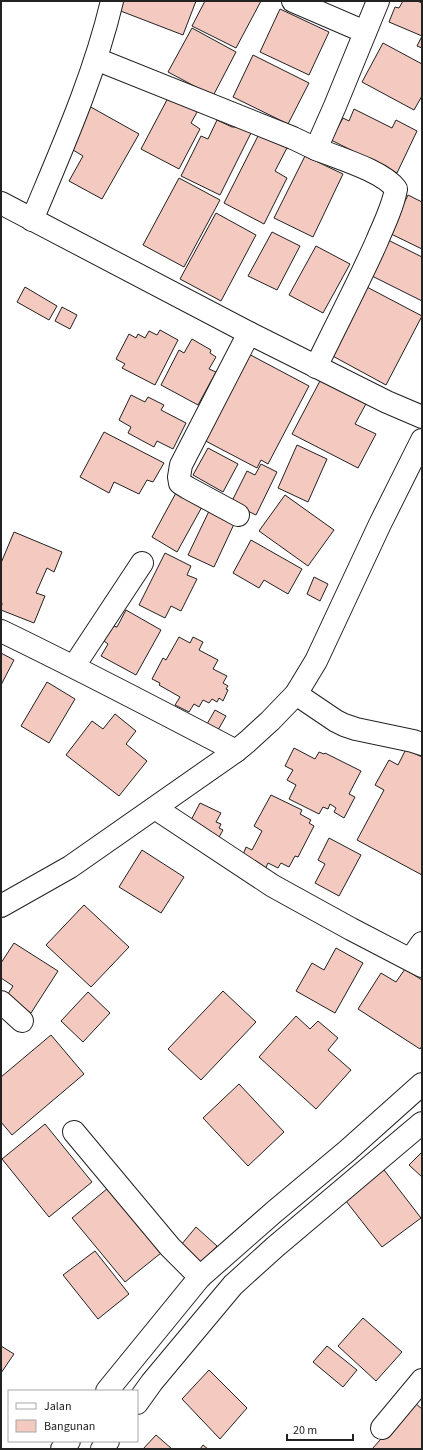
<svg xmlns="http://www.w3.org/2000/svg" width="423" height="1450" font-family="'Source Sans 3',sans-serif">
  <rect width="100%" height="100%" fill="#fff"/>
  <g fill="#f3c9c0" stroke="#222">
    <polygon points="121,1 196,1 183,35 118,10"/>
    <polygon points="205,1 261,1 236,48 192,26"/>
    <polygon points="403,1 417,1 422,3 422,48 417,46 422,36 389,22 395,7 399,8"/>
    <polygon points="280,9 329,32 309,75 260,52"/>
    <polygon points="192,28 236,52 213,96 168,72"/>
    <polygon points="383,43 422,64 422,96 414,110 362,82"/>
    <polygon points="253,55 309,83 288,124 233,97"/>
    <polygon points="169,96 201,105 191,123 200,129 179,169 141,149"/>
    <polygon points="89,106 139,134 102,199 69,181 83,156 68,147"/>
    <polygon points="354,109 392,128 396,120 417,131 397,173 331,140 343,118 349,121"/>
    <polygon points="217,120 232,127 254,127 220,195 181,176 201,136 208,139"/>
    <polygon points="260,132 288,146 275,171 287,178 264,224 224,203"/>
    <polygon points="305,156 343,174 313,237 274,218"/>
    <polygon points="179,178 220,200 184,267 143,245"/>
    <polygon points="408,195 422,202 422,249 389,233"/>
    <polygon points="216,213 256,235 221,301 180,279"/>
    <polygon points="272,232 300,246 277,290 248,276"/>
    <polygon points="388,240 422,257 422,301 370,275"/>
    <polygon points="316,246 350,264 323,313 289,295"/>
    <polygon points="365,286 422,316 386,385 329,354"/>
    <polygon points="25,287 57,306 49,320 17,302"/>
    <polygon points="62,307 77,315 70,329 55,321"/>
    <polygon points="160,330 178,340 155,385 122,368 125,364 116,359 129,334 136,338 138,334 145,338 149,331 157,335"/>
    <polygon points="192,339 211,350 210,353 216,357 209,369 216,372 198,405 161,385 179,350 184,353"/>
    <polygon points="243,351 309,386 268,464 261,460 257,468 198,437"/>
    <polygon points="321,379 367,402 355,424 376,434 358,468 292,434"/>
    <polygon points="131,395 145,402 148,397 164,405 161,410 186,423 173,449 157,441 154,447 128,433 131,427 119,420"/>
    <polygon points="104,432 164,463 153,482 147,480 139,494 114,482 109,493 80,477"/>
    <polygon points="297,445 327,459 308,502 278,488"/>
    <polygon points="208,448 238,464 223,492 193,475"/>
    <polygon points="261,464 277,472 256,515 231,503 247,471 255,475"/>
    <polygon points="177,491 203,505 177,552 152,537"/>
    <polygon points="285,495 334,530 308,566 259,531"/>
    <polygon points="210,509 235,522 214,567 188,555"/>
    <polygon points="14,532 62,552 54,572 47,568 36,593 45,596 34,623 1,610 2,603 1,603 1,563"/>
    <polygon points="251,540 302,569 288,594 264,580 259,588 233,573"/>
    <polygon points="165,553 191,566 187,575 197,579 181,611 171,606 165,618 139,605"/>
    <polygon points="314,577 328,584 320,601 307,594"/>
    <polygon points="126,610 161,630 136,675 101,656 108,644 104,641 113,626 117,627"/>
    <polygon points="179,637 190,643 193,637 203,642 199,650 218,660 213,669 227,676 223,683 228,686 226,689 228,690 223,701 219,698 217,702 212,699 209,703 203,700 199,707 194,704 189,712 175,705 180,697 159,685 160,683 152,679 163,658 166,660"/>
    <polygon points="1,653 14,660 1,685"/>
    <polygon points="47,682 75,699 49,743 21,726"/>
    <polygon points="215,710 226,716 218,730 207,724"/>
    <polygon points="115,714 136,731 126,744 147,761 119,796 66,755 92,721 103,729"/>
    <polygon points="294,748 315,759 319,752 324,754 325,753 361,771 349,794 355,797 344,818 334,812 336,808 330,804 328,809 323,807 319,814 289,799 296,785 287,780 293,770 285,766"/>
    <polygon points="406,749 422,757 422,875 357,840 384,790 375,785 389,760 398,765"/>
    <polygon points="271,795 302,810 300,814 311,820 309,823 314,826 298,857 295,856 289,867 281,863 278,868 268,863 264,872 243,855 246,847 252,850 262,831 254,826"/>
    <polygon points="200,803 221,813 216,822 221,824 219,828 223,830 218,839 189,824"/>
    <polygon points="329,838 361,855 339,896 315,883 325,864 318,860"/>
    <polygon points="142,850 184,877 161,913 119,887"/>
    <polygon points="84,905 129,947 91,987 46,945"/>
    <polygon points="14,943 58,971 31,1013 6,997 13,986 1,978 1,963"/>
    <polygon points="336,948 363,963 335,1013 296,991 312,963 324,970"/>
    <polygon points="405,969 422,980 422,1046 420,1049 358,1009 381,973 396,982"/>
    <polygon points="223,991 256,1022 201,1080 168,1049"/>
    <polygon points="88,992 110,1013 83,1042 61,1021"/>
    <polygon points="296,1016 310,1029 318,1021 338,1038 328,1050 351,1070 316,1109 259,1057"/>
    <polygon points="51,1035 84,1074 12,1135 1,1122 1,1077"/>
    <polygon points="239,1084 284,1132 248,1166 203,1118"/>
    <polygon points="45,1124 92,1182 49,1217 2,1159"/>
    <polygon points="422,1152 422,1177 409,1165"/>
    <polygon points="381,1166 421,1218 382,1247 342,1196"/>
    <polygon points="108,1188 161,1253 125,1282 72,1218"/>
    <polygon points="196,1227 217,1246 202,1264 181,1245"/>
    <polygon points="95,1251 129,1294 98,1319 63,1275"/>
    <polygon points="363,1318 402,1352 376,1381 338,1346"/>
    <polygon points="1,1346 14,1354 1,1373"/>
    <polygon points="327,1346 357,1370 343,1387 313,1362"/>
    <polygon points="209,1370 247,1408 220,1439 182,1399"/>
    <polygon points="414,1402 422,1409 422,1447 420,1449 372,1449"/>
    <polygon points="156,1435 172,1449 143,1449"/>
    <polygon points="203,1445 208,1449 200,1449"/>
  </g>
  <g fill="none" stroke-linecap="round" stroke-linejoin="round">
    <g stroke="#222" stroke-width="24">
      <g id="minor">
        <polyline points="293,1 365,32"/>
        <polyline points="96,59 293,138 316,149 335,106 378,1"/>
        <path d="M316,149C338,158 383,171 396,189C393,207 384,224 377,241C358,284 336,325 316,367"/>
        <polyline points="1,203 249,333 387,402 422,417"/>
        <path d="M32,220C62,148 94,77 112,1"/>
        <polyline points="238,515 188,488 180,483 179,477 181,465 249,333"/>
        <path d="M1,631C80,669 158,710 236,751"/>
        <polyline points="74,666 142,563"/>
        <polyline points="296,694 336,721 344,725 356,729 413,741 422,744"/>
        <polyline points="155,808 273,886 351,929 422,966"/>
        <polyline points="1,906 70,867 236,751 247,742 270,721 296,694 316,661 380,524 422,440"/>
        <polyline points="411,959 422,943"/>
        <polyline points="1,1002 22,1021"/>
        <polyline points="74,1132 170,1247 200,1277"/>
        <polyline points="107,1391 200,1277 274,1212 347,1151 422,1084"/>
        <polyline points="137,1403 152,1382 233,1285 275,1247 422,1123"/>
        <polyline points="382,1428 422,1380"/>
        <polyline points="62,1449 69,1441"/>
        <polyline points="102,1449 108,1441"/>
      </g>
    </g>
    <use href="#minor" stroke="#fff" stroke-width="22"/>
  </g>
  <rect width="423" height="1450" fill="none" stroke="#222222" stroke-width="4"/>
  <rect x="8" y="1390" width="130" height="52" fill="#ffffff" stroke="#a7a7a7"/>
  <rect x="16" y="1403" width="20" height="6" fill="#ffffff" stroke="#a7a7a7"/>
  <text x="44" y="1410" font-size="12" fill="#222222">Jalan</text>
  <rect x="16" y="1420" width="20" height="12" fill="#f3c9c0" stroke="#a7a7a7"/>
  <text x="44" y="1430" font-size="12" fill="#222222">Bangunan</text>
  <path d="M287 1434v6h66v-6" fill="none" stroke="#222222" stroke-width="2"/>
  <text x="293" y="1434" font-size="12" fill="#222222" stroke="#ffffff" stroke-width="3" paint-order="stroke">20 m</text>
</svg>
